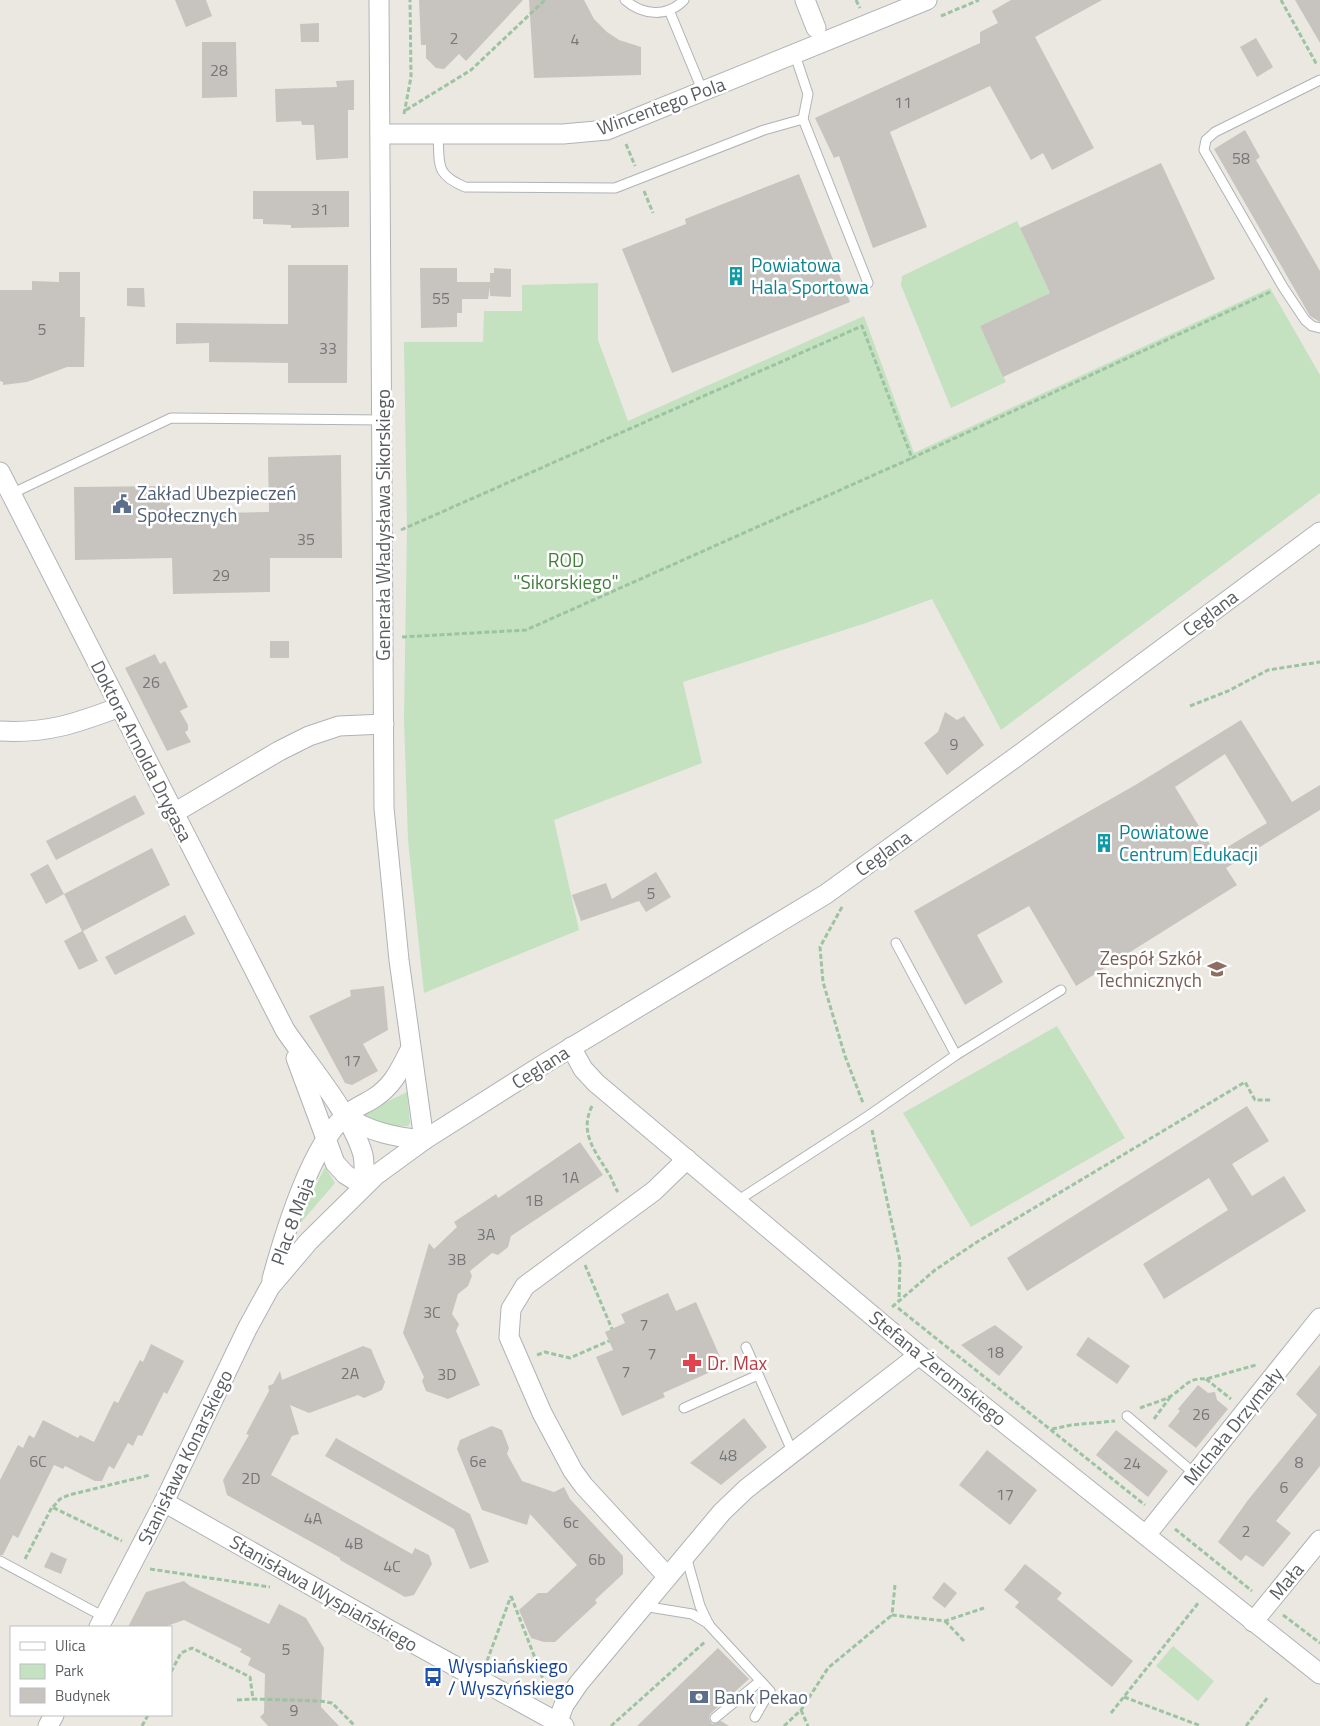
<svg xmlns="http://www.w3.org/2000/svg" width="1320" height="1726" font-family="'Titillium Web',sans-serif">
  <rect width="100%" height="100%" fill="#ebe8e2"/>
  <g fill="#c4e1c0">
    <polygon points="1017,221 1050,293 980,326 1006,382 951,408 901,285 902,276"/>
    <polygon points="598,283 598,340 628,421 864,316 914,453 1270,288 1320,375 1320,493 1001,730 932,599 866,623 683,682 702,763 554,820 579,930 424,993 408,840 404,719 407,529 404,342 483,342 484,311 522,311 522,285"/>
    <polygon points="1057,1026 1125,1138 971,1227 903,1113"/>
    <polygon points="407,1092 410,1123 408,1126 391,1127 360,1117 361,1114"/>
    <polygon points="325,1167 335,1183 297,1227 296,1225"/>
    <polygon points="1173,1646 1214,1681 1198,1701 1156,1666"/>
  </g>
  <g fill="#c7c3be" fill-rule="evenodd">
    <polygon points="175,0 206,0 212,16 186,27"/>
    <polygon points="419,0 523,0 466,61 459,54 444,69 436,68 426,58 426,45 421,45"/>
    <polygon points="529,0 584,0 594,19 607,32 619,40 641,47 641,75 534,78"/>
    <polygon points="1011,0 1102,0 1035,37 1094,148 1052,170 1043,153 1031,160 990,86 890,132 927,227 873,248 839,156 834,158 815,118 980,43 980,32 998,23 992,11"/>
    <polygon points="1295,0 1320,0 1320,43"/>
    <polygon points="319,23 319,42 301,42 300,24"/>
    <polygon points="1256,38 1273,67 1257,77 1240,47"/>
    <polygon points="202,42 236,42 237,97 202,98"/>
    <polygon points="354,80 354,110 348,110 348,158 316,160 314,125 302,125 301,121 276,122 275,89 337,87 336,81"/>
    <polygon points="1245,130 1260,157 1256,160 1320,271 1320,322 1310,316 1214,149"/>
    <polygon points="1161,163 1215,279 1003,377 980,326 1050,293 1020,228"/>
    <polygon points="799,174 850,302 672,373 622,249 686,224 685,219"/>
    <polygon points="253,191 349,191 349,227 291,228 291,225 263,224 263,219 253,219"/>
    <polygon points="288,265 348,265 347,383 288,383 288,363 209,362 209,343 176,344 176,323 288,324"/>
    <polygon points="420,268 457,268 457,282 490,282 490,273 494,273 494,268 511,269 511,297 490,296 490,287 488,299 462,299 462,313 457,313 457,327 421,328"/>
    <polygon points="59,272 80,272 80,317 85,317 84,367 67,367 27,382 3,385 3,382 0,381 0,290 32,290 32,281 59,282"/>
    <polygon points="127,288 144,288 145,307 127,306"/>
    <polygon points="341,455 342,558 270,558 270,592 173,594 172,558 75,560 74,487 170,486 170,521 220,520 220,513 269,512 268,457"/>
    <rect x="270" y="641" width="19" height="17"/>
    <polygon points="155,654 160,664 165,661 188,707 180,711 188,725 188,730 185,732 191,742 167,751 125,668"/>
    <polygon points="945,712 957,720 964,716 984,745 947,775 924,743 938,732"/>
    <path d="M1241,720L1292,802L1320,785V810L1226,868L1237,885L1076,986L1029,906L977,935L1003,982L965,1005L914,911L1137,784ZM1225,754L1267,823L1216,854L1175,787Z"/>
    <polygon points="135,795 145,814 56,860 46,841"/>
    <polygon points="152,848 170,885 83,931 98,961 79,970 64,941 82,931 64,894 46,904 30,874 48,864 64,894"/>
    <polygon points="656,872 671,897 646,912 639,901 581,921 572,895 606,883 612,899"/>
    <polygon points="185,915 195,934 115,975 105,957"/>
    <polygon points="384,986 388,1030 363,1044 378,1071 352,1085 345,1083 309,1016 351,996 350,990"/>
    <polygon points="1247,1106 1269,1141 1232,1164 1252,1196 1284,1176 1306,1211 1164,1299 1143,1264 1228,1210 1209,1178 1027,1291 1007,1258"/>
    <polygon points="580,1142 603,1175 511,1236 508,1247 498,1255 492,1253 470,1271 472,1276 468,1286 458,1294 452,1314 459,1324 456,1331 480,1385 448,1399 426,1391 422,1381 424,1377 403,1333 429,1243 434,1249 457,1227 454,1222 496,1194 498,1198"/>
    <polygon points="668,1293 676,1311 696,1302 724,1366 663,1393 665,1397 622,1416 596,1357 613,1350 605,1332 625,1323 621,1314"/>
    <polygon points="995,1325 1023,1347 999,1376 961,1345"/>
    <polygon points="1088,1337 1130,1366 1117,1384 1076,1355"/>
    <polygon points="151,1344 184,1361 167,1394 164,1392 142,1436 138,1435 133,1446 128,1443 114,1469 109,1466 102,1481 95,1481 65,1466 63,1469 54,1465 18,1538 13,1535 3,1555 0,1555 0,1480 18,1445 23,1448 29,1435 34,1438 43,1420 78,1438 80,1435 94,1442 114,1401 118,1403 140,1360 143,1362"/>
    <polygon points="363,1346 371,1349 385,1382 382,1390 364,1398 358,1395 309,1413 290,1405 299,1434 292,1436 271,1475 412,1554 415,1548 429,1555 432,1564 414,1595 405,1597 340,1560 340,1558 227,1495 223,1480 249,1435 246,1434 269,1391 268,1386 273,1384 280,1371 282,1380"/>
    <polygon points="1320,1365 1320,1466 1276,1521 1291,1533 1263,1567 1246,1555 1241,1561 1218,1542 1248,1500 1317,1415 1296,1394"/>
    <polygon points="1198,1385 1208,1393 1215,1392 1217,1400 1228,1409 1196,1448 1168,1426 1180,1411 1178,1409"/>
    <polygon points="744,1418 767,1447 721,1485 690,1463"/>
    <polygon points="492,1426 502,1430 509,1448 507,1454 522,1481 554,1492 564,1487 570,1499 623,1556 623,1574 595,1600 597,1603 555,1642 544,1642 531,1638 519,1610 538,1593 547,1593 577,1565 530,1514 527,1525 482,1510 457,1449 460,1440"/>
    <polygon points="1116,1430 1168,1471 1148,1497 1096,1455"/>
    <polygon points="336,1438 470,1514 489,1562 470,1569 454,1529 325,1456"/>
    <polygon points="987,1450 1037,1490 1010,1525 959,1485"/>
    <polygon points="51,1552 67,1559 61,1574 44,1567"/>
    <polygon points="1025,1564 1062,1593 1057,1599 1133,1661 1112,1687 1015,1607 1019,1602 1004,1590"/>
    <polygon points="184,1581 190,1586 269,1624 279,1604 306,1618 324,1648 321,1707 339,1726 268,1726 260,1717 264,1713 265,1674 248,1665 251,1658 240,1652 242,1649 184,1620 164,1627 128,1627 146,1592"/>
    <polygon points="944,1582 957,1593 945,1608 932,1598"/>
    <polygon points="718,1648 749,1679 710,1714 709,1719 712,1724 721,1721 729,1726 637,1726"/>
  </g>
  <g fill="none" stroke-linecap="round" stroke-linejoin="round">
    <g stroke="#afb3b6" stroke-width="11">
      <g id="lane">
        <path d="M625,0C642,15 667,18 684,0"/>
        <polyline points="669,10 703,92"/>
        <polyline points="795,55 808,94 803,119 868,283"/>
        <polyline points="1320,80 1215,132 1206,140 1204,150 1283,287 1305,320 1312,326 1320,328"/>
        <path d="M438,134C440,164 434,174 465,187L615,188L764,130L803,119"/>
        <polyline points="11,494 171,418 382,420"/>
        <polyline points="956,1055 1061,990"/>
        <polyline points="737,1201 868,1116 956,1055 896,943"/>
        <polyline points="746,1347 792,1451"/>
        <polyline points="684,1408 758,1375"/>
        <polyline points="1127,1416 1195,1474"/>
        <polyline points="686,1556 700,1606 709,1625 770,1691 755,1717"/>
        <polyline points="0,1561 104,1617"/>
        <polyline points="643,1606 692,1614 709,1624"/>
        <polyline points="715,1718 760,1681"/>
      </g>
    </g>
    <g stroke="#afb3b6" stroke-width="21">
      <g id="street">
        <polyline points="379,0 384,808 399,960 424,1140"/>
        <polyline points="805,0 816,28"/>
        <polyline points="380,134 563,134 607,130 927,0"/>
        <path d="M0,472L285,1030C308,1064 353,1117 363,1155C365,1165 364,1175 364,1186"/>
        <path d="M0,731C47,734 77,723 120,707"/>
        <polyline points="174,813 279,751 309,736 339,726 384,724"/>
        <polyline points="571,1047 583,1069 596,1083 919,1355 1320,1674"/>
        <polyline points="296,1058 335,1163 345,1174 364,1186"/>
        <path d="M345,1116C370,1132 394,1137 424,1140"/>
        <path d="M272,1279C284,1235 311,1146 345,1116C353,1108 365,1104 374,1098C394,1085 400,1069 410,1050"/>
        <polyline points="164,1502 384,1627 564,1726"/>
        <polyline points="1146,1535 1320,1318"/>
        <polyline points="667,1576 584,1486 573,1471 542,1413 509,1337 511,1309 525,1286 654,1191 687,1159"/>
        <polyline points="1253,1622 1320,1540"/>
        <polyline points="99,1627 164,1502 247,1329 270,1287 309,1241 376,1175 424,1140 544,1064 826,894 1016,757 1320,532"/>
        <polyline points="48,1726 54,1715"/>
        <polyline points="556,1726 564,1705 579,1683 722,1512 746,1489 919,1355"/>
      </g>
    </g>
    <g stroke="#9cc3a2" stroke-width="3" stroke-dasharray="5 2.5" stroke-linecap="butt">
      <polyline points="856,0 860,8"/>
      <polyline points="1281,0 1317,65"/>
      <polyline points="941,16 979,0"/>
      <polyline points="406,110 471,70 545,0"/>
      <polyline points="404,114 411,77 410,0"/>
      <polyline points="626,144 635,166"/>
      <polyline points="644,191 653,213"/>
      <polyline points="401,530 862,326 912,458 1270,292"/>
      <polyline points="402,637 526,630 912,458"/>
      <polyline points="1190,706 1228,691 1268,670 1320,662"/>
      <polyline points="842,907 820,947 823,982 845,1056 863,1103"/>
      <path d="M592,1106C579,1133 595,1151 609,1174C613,1180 614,1187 618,1192"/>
      <polyline points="872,1130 900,1261 899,1301"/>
      <polyline points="585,1265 612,1329"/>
      <polyline points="892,1307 935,1270 977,1242 1245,1082 1255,1100 1272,1100"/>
      <polyline points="898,1308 1145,1505"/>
      <polyline points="537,1355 545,1352 570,1358 609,1341"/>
      <polyline points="1206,1379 1231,1399"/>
      <path d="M1140,1408C1150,1404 1162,1401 1171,1396C1184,1388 1188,1377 1206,1379L1256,1365"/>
      <polyline points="1154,1419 1171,1396"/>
      <polyline points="1052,1429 1071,1425 1115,1421"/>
      <polyline points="53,1507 60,1499 69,1495 150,1475"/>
      <polyline points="1175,1529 1252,1591"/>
      <polyline points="25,1559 52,1507 122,1541"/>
      <polyline points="150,1569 270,1587"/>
      <polyline points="895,1585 892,1615 945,1621 984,1608"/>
      <polyline points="511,1596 547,1689"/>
      <polyline points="1283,1615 1320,1643"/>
      <polyline points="945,1621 964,1641"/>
      <polyline points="487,1661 511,1596"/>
      <polyline points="171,1672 181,1653 192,1648 250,1677 253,1699 320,1701 332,1703 355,1726"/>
      <polyline points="1124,1697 1201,1726"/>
      <polyline points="237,1700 253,1699"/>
      <polyline points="801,1710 808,1726"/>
      <polyline points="1111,1713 1199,1602"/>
      <polyline points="142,1726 148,1715"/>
      <polyline points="611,1726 706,1641"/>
      <polyline points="784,1726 801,1710 828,1668 892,1615"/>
      <polyline points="1246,1726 1268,1697"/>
    </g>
    <use href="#lane" stroke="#fff" stroke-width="9"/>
    <use href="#street" stroke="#fff" stroke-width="19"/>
  </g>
  <defs>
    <g id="building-bare" transform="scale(1.5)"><path d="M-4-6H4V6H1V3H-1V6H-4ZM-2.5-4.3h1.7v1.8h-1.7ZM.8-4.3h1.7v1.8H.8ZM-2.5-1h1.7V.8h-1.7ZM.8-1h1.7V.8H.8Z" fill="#0f9aa8" stroke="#fff" stroke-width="2.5" paint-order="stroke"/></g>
    <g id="civic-bare" transform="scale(1.5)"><path d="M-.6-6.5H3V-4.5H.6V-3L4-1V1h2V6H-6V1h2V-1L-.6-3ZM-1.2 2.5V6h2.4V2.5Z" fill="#5c6f8a" stroke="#fff" stroke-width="2.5" paint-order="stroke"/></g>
    <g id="school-bare" transform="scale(1.5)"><path d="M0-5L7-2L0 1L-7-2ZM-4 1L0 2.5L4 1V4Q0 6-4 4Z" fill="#8d6e63" stroke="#fff" stroke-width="2.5" paint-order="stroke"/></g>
    <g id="pharmacy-bare" transform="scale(1.5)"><path d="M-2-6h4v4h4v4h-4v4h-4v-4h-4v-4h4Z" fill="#e0444e" stroke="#fff" stroke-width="2.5" paint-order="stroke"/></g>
    <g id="bus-bare" transform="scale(1.5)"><path d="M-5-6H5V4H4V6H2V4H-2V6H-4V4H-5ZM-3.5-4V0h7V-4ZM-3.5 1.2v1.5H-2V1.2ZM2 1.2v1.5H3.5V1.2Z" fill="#1a4fb4" stroke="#fff" stroke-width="2.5" paint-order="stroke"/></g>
    <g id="bank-bare" transform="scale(1.5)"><path d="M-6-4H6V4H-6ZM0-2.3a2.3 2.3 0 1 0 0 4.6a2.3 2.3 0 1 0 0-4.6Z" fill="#5c6f8a" stroke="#fff" stroke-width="2.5" paint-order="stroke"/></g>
  </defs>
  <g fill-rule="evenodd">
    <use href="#building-bare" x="736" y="276"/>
    <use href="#civic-bare" x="122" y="504"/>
    <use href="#building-bare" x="1104" y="843"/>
    <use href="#school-bare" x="1217" y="969"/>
    <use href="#pharmacy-bare" x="692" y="1363"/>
    <use href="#bus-bare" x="433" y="1677"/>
    <use href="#bank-bare" x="699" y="1697"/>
  </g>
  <g text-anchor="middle" stroke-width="5" stroke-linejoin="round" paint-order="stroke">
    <g font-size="16" fill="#757778">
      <text x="454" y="44">2</text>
      <text x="575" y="45">4</text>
      <text x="219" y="76">28</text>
      <text x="903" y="108">11</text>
      <text x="1241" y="164">58</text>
      <text x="320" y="215">31</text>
      <text x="441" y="304">55</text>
      <text x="42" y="335">5</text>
      <text x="328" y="354">33</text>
      <text x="306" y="545">35</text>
      <text x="221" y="581">29</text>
      <text x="151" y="688">26</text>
      <text x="954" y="750">9</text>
      <text x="651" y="899">5</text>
      <text x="352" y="1066">17</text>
      <text x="570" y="1183">1A</text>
      <text x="534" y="1206">1B</text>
      <text x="486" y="1240">3A</text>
      <text x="457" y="1265">3B</text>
      <text x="432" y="1318">3C</text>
      <text x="644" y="1330">7</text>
      <text x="995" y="1358">18</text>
      <text x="652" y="1359">7</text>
      <text x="626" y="1377">7</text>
      <text x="350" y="1379">2A</text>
      <text x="447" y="1380">3D</text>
      <text x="1201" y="1420">26</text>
      <text x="728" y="1461">48</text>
      <text x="38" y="1467">6C</text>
      <text x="478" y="1467">6e</text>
      <text x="1299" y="1468">8</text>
      <text x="1132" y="1469">24</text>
      <text x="251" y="1484">2D</text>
      <text x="1284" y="1493">6</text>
      <text x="1005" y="1500">17</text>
      <text x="313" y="1524">4A</text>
      <text x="571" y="1528">6c</text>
      <text x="1246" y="1537">2</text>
      <text x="354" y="1549">4B</text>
      <text x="597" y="1565">6b</text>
      <text x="392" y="1572">4C</text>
      <text x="286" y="1655">5</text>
      <text x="294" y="1716">9</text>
    </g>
    <g font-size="19" fill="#5a5e61" stroke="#fff">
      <text transform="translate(661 106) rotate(-20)" y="7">Wincentego Pola</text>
      <text transform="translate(383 525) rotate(-90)" y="7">Generała Władysława Sikorskiego</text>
      <text transform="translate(1210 613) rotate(-37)" y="7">Ceglana</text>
      <text transform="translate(142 751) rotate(63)" y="7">Doktora Arnolda Drygasa</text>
      <text transform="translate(883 853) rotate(-36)" y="7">Ceglana</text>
      <text transform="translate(540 1067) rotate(-32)" y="7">Ceglana</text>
      <text transform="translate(292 1221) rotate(-70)" y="7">Plac 8 Maja</text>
      <text transform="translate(938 1368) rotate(39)" y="7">Stefana Żeromskiego</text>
      <text transform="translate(1233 1426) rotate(-51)" y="7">Michała Drzymały</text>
      <text transform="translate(185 1457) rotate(-64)" y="7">Stanisława Konarskiego</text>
      <text transform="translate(1286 1581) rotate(-50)" y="7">Mała</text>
      <text transform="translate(324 1593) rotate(30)" y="7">Stanisława Wyspiańskiego</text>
    </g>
    <g font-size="19" fill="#0d838f" stroke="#fff" text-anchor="start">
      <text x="751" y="272">Powiatowa<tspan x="751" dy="22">Hala Sportowa</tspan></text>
      <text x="1119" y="839">Powiatowe<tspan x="1119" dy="22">Centrum Edukacji</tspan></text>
    </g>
    <g font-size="19" fill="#4e5e75" stroke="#fff" text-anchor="start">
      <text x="137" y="500">Zakład Ubezpieczeń<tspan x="137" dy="22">Społecznych</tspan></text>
      <text x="714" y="1704">Bank Pekao</text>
    </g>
    <g font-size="19" fill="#417e3c" stroke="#fff">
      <text x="566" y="567">ROD<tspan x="566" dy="22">"Sikorskiego"</tspan></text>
    </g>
    <g font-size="19" fill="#785e54" stroke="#fff" text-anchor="end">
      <text x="1202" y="965">Zespół Szkół<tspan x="1202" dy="22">Technicznych</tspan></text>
    </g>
    <g font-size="19" fill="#be3a42" stroke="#fff" text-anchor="start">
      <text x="707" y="1370">Dr. Max</text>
    </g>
    <g font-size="19" fill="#164399" stroke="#fff" text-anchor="start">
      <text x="448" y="1673">Wyspiańskiego<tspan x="448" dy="22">/ Wyszyńskiego</tspan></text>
    </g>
  </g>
  <rect x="10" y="1626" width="162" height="90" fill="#ffffff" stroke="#bdbfc0"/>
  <rect x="20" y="1642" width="25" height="8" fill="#ffffff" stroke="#bdbfc0"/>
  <text x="55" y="1651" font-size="15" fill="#5a5e61">Ulica</text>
  <rect x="20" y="1664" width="25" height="15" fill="#c4e1c0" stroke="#bdbfc0"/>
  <text x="55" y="1676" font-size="15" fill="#5a5e61">Park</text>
  <rect x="20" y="1688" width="25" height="15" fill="#c7c3be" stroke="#bdbfc0"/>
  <text x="55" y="1701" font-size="15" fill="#5a5e61">Budynek</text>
</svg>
